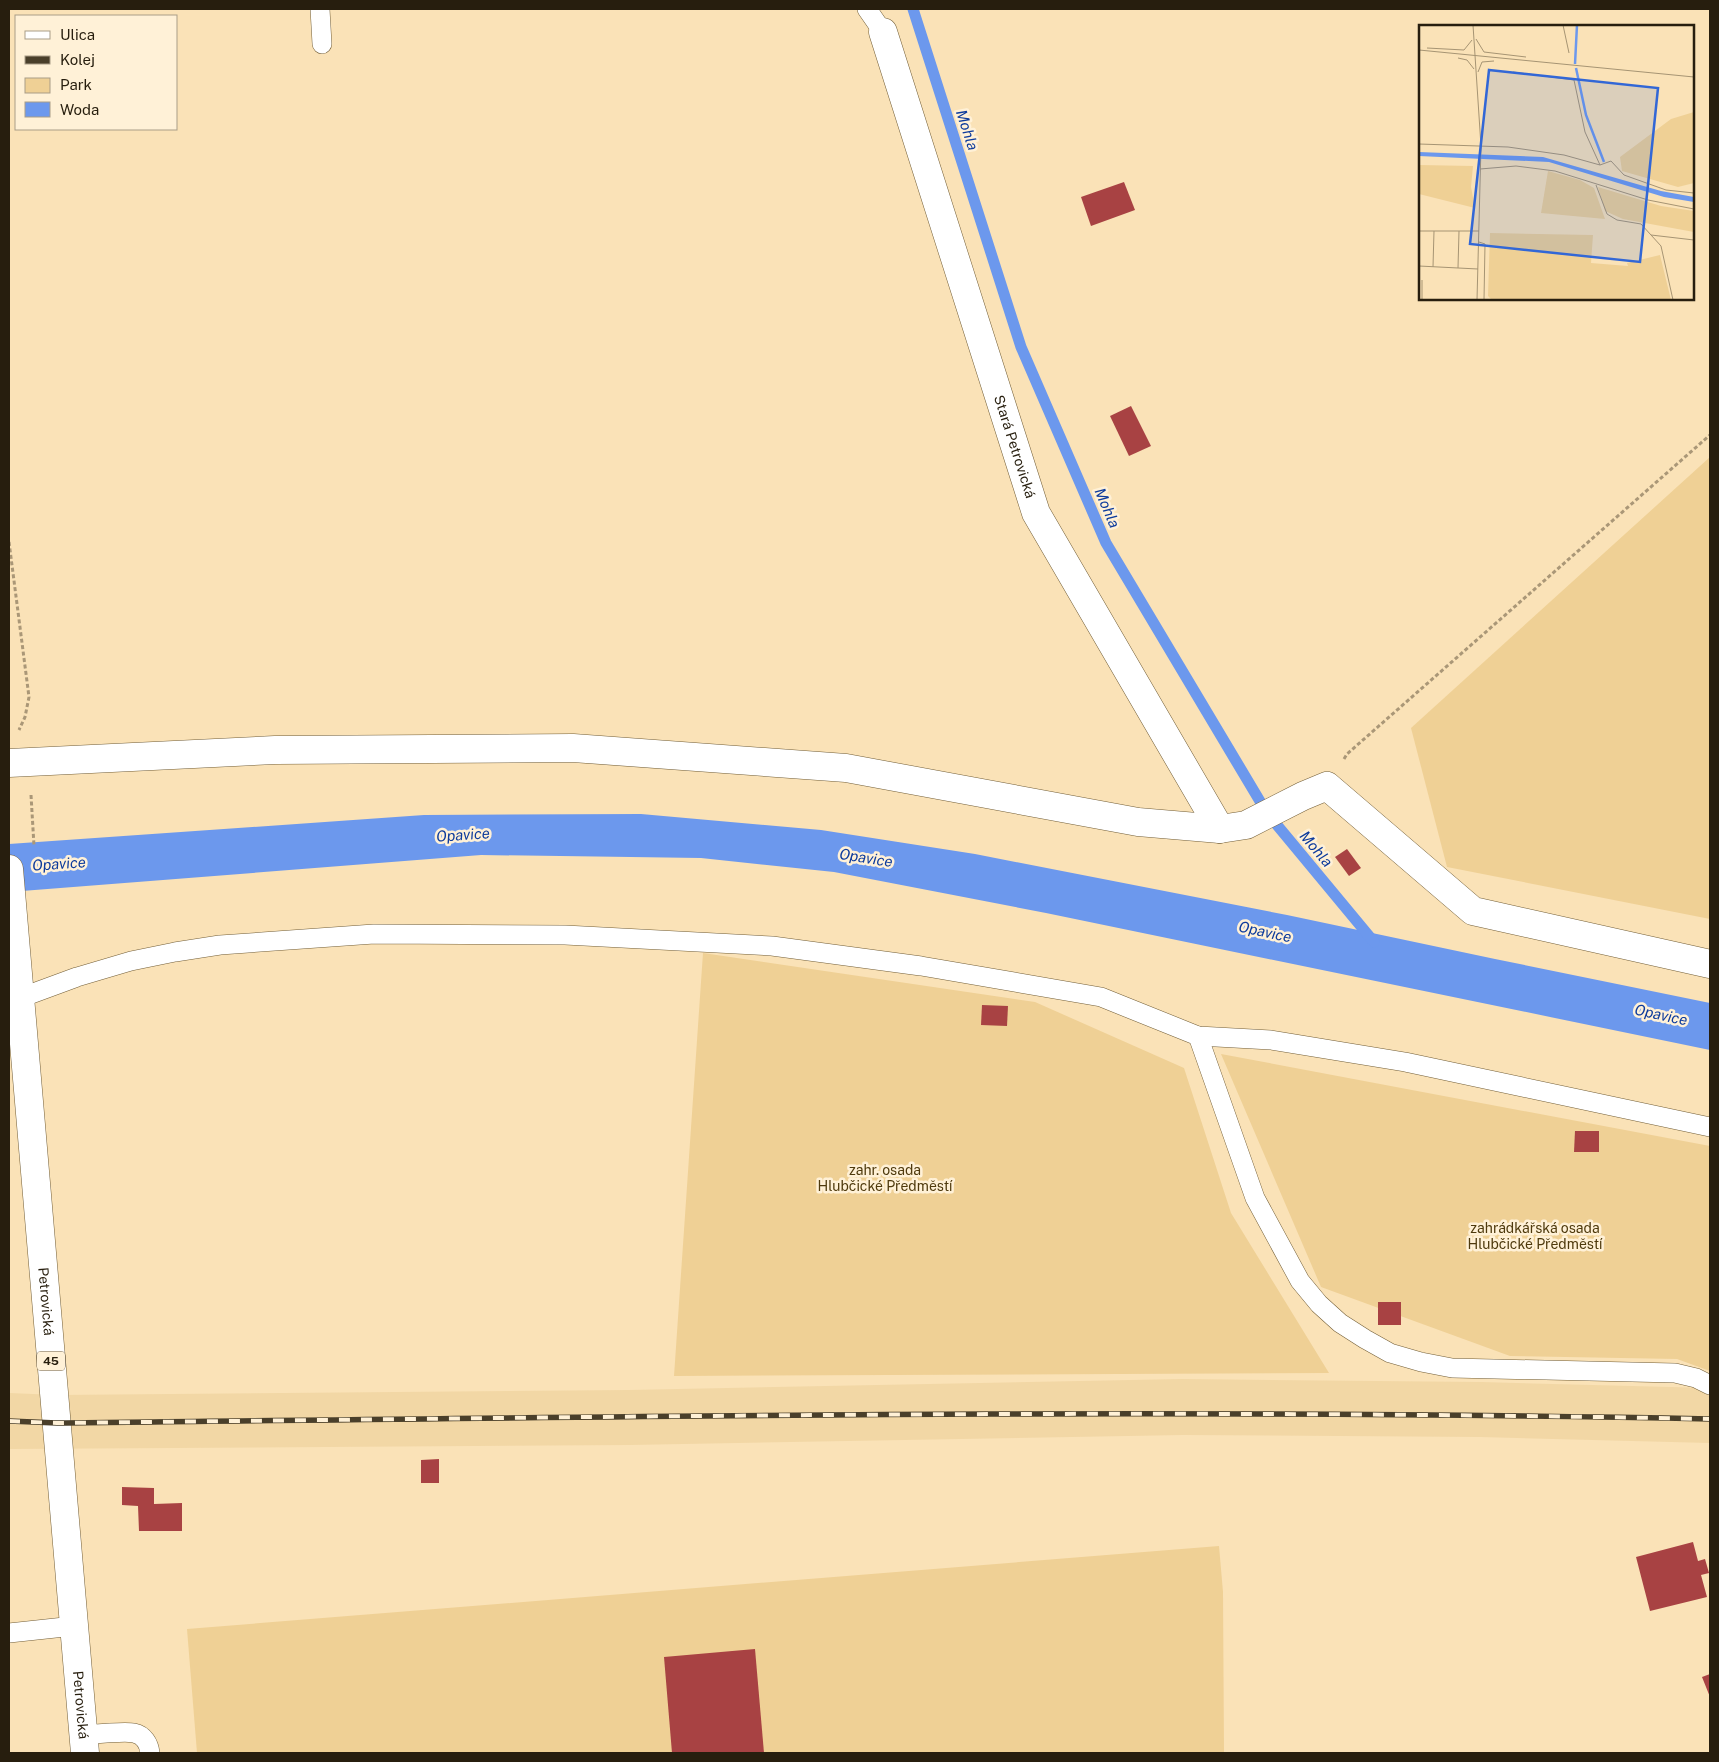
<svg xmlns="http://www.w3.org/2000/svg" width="1719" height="1762" font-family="'Public Sans',sans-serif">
  <rect width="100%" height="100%" fill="#fae2b7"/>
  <polygon fill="#f2d7a5" points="1182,1379 1481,1382 1710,1388 1710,1443 1480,1437 1183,1435 630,1445 9,1449 9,1393 57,1395 629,1390"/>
  <g fill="#efd095">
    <polygon points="1710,457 1710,919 1447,867 1411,728"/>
    <polygon points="703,953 1035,1002 1184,1068 1231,1213 1329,1373 674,1376"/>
    <polygon points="1221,1054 1710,1146 1710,1371 1677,1359 1510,1356 1321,1287"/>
    <polygon points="1219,1546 1223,1592 1224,1753 197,1753 187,1629"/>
  </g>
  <polygon fill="#6c98ed" points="641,814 821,830 975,854 1287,915 1495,959 1710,1003 1710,1050 1046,913 834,872 701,858 481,855 9,892 9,844 424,815"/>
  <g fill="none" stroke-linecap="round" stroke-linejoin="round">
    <polyline stroke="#6c98ed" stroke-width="11" points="913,9 1021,347 1106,543 1267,813 1374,942"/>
  </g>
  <g fill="#a84243">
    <polygon points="1124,182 1135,210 1091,226 1081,197"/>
    <polygon points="1131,406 1151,446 1129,456 1110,416"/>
    <polygon points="1347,849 1361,868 1349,876 1335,857"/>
    <polygon points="982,1005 1008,1006 1007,1026 981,1025"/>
    <polygon points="1575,1131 1599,1131 1599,1152 1574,1152"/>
    <rect x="1378" y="1302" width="23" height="23"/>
    <polygon points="439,1459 439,1483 421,1483 421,1460"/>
    <polygon points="122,1487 154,1488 154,1504 182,1503 182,1531 139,1531 138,1506 122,1505"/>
    <polygon points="1693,1542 1698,1561 1705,1559 1709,1573 1701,1575 1707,1597 1650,1611 1636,1557"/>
    <polygon points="755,1649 764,1753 672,1753 664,1657"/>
    <polygon points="1710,1674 1710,1697 1702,1677"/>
  </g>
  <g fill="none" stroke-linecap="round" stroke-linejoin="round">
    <g stroke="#735f38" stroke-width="20">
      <g id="lane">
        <polyline points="320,9 322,44"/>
        <polyline points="867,9 883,32"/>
        <polyline points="20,998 77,977 131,961 175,952 220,945 374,934 565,935 772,946 921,966 1101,997 1198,1036 1271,1040 1405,1062 1710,1127"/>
        <polyline points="1198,1036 1255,1198 1300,1281 1319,1304 1340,1323 1365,1339 1390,1353 1421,1362 1452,1368 1675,1373 1696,1378 1710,1385"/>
        <polyline points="9,1633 74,1626"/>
        <path d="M83,1735C95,1734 125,1731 134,1733C144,1735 149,1744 150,1753"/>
      </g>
    </g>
    <g stroke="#735f38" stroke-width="29">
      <g id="street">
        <path id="s1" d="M883,32L1036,513L1220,829"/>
        <polyline points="9,763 275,750 573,748 846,768 1138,822 1220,829 1246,825 1303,796 1327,786 1473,911 1710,964"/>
      </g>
    </g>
    <g stroke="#735f38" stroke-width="29">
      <g id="primary">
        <path id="s2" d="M9,869L85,1753"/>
      </g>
    </g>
    <g stroke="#aa9777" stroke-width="3" stroke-dasharray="4 2.5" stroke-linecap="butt">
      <polyline points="9,542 29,697 25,717 19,730"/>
      <polyline points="1344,759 1347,754 1710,435"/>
      <polyline points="31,795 34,846"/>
    </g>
    <use href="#lane" stroke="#fff" stroke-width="19"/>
    <use href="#street" stroke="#fff" stroke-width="28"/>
    <use href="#primary" stroke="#fff" stroke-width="28"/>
    <g stroke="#4a3f2a" stroke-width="5.5">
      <path id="rail" d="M9,1421L57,1423C608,1417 1159,1408 1710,1419"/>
    </g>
    <use href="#rail" stroke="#fff1d7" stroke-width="4" stroke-dasharray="11" stroke-linecap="butt"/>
  </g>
  <g text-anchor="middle" stroke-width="5" stroke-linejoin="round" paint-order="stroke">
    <rect fill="#fff1d7" stroke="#685d4a" stroke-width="1" x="37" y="1351.5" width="28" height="19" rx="4"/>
    <g font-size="12" font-weight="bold" fill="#271e0e">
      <text x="51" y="1365">45</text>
    </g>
    <g font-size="14" fill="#271e0e" stroke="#fff1d7">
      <text dy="5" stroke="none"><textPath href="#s1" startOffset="435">Stará Petrovická</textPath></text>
      <text dy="5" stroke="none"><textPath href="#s2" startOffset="434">Petrovická</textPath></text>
      <text dy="5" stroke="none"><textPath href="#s2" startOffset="839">Petrovická</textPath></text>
    </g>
    <g font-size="14" fill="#4f3a0d" stroke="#fff1d7">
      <text x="885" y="1175">zahr. osada<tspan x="885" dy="16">Hlubčické Předměstí</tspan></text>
      <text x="1535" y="1233">zahrádkářská osada<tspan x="1535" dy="16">Hlubčické Předměstí</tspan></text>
    </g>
    <g font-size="15" font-style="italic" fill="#0d3b9c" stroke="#fff1d7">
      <text transform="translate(967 130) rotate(72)" y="5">Mohla</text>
      <text transform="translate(1107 508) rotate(67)" y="5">Mohla</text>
      <text transform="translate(463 835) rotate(-4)" y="5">Opavice</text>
      <text transform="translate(1316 849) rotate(50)" y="5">Mohla</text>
      <text transform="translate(866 858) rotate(9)" y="5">Opavice</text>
      <text transform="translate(59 864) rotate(-4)" y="5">Opavice</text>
      <text transform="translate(1265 932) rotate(12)" y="5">Opavice</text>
      <text transform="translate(1661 1015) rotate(12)" y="5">Opavice</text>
    </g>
  </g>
  <g transform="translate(1419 25)">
    <rect width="275" height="275" fill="#fae2b7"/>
    <path d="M275,87V158L259,162L203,146L201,132L252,94ZM0,140L54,141L52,162L56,183L0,169ZM129,146L161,155L175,163L186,194L122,188ZM179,162L242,181L275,186V207L204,194L186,186ZM71,208L174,210L172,238L209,241L208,238L241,230L252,275L72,274L69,271Z" fill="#efd095"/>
    <path d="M0,127L124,132L242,166L275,172V177L245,172L130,137L0,131Z" fill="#6c98ed"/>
    <path fill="none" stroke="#6c98ed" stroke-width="2.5" d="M156,39L158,0M157,43L167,90L185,137"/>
    <path fill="none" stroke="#a69473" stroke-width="1" d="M54,0L62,121L58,275M144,0L150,28M57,14L65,27L107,32M8,23L45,25L53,15M0,25L275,52M39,33L48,35L55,44M59,47L63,37L75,36M94,47L155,55L166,107L181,140M0,119L89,122L145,130L181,140L192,136L205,150L247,165L275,168M61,144L97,141L136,146L229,175L275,184M177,160L188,189L198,195L222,199L242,221L254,275M0,206H60M232,210L275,215M60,217L66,219L65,275M0,241L59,244M14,242L15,206M39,243L40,206M3,275V255"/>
    <path fill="#3267d6" fill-opacity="0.15" stroke="#3267d6" stroke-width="2.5" d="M70,45L239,63L221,237L51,219Z"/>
    <rect width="275" height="275" fill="none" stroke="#271e0e" stroke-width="2.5"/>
  </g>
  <rect width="1719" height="1762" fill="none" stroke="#271e0e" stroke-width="20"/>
  <rect x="15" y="15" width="162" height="115" fill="#fff1d7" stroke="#a99d87"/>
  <rect x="25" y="31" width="25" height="8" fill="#ffffff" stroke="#a99d87"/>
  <text x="60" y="40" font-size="15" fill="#271e0e">Ulica</text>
  <rect x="25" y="56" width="25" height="8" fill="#4a3f2a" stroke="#a99d87"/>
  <text x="60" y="65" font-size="15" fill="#271e0e">Kolej</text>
  <rect x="25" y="78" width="25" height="15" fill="#efd095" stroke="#a99d87"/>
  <text x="60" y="90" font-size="15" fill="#271e0e">Park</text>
  <rect x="25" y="102" width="25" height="15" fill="#6c98ed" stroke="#a99d87"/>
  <text x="60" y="115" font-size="15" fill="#271e0e">Woda</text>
</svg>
